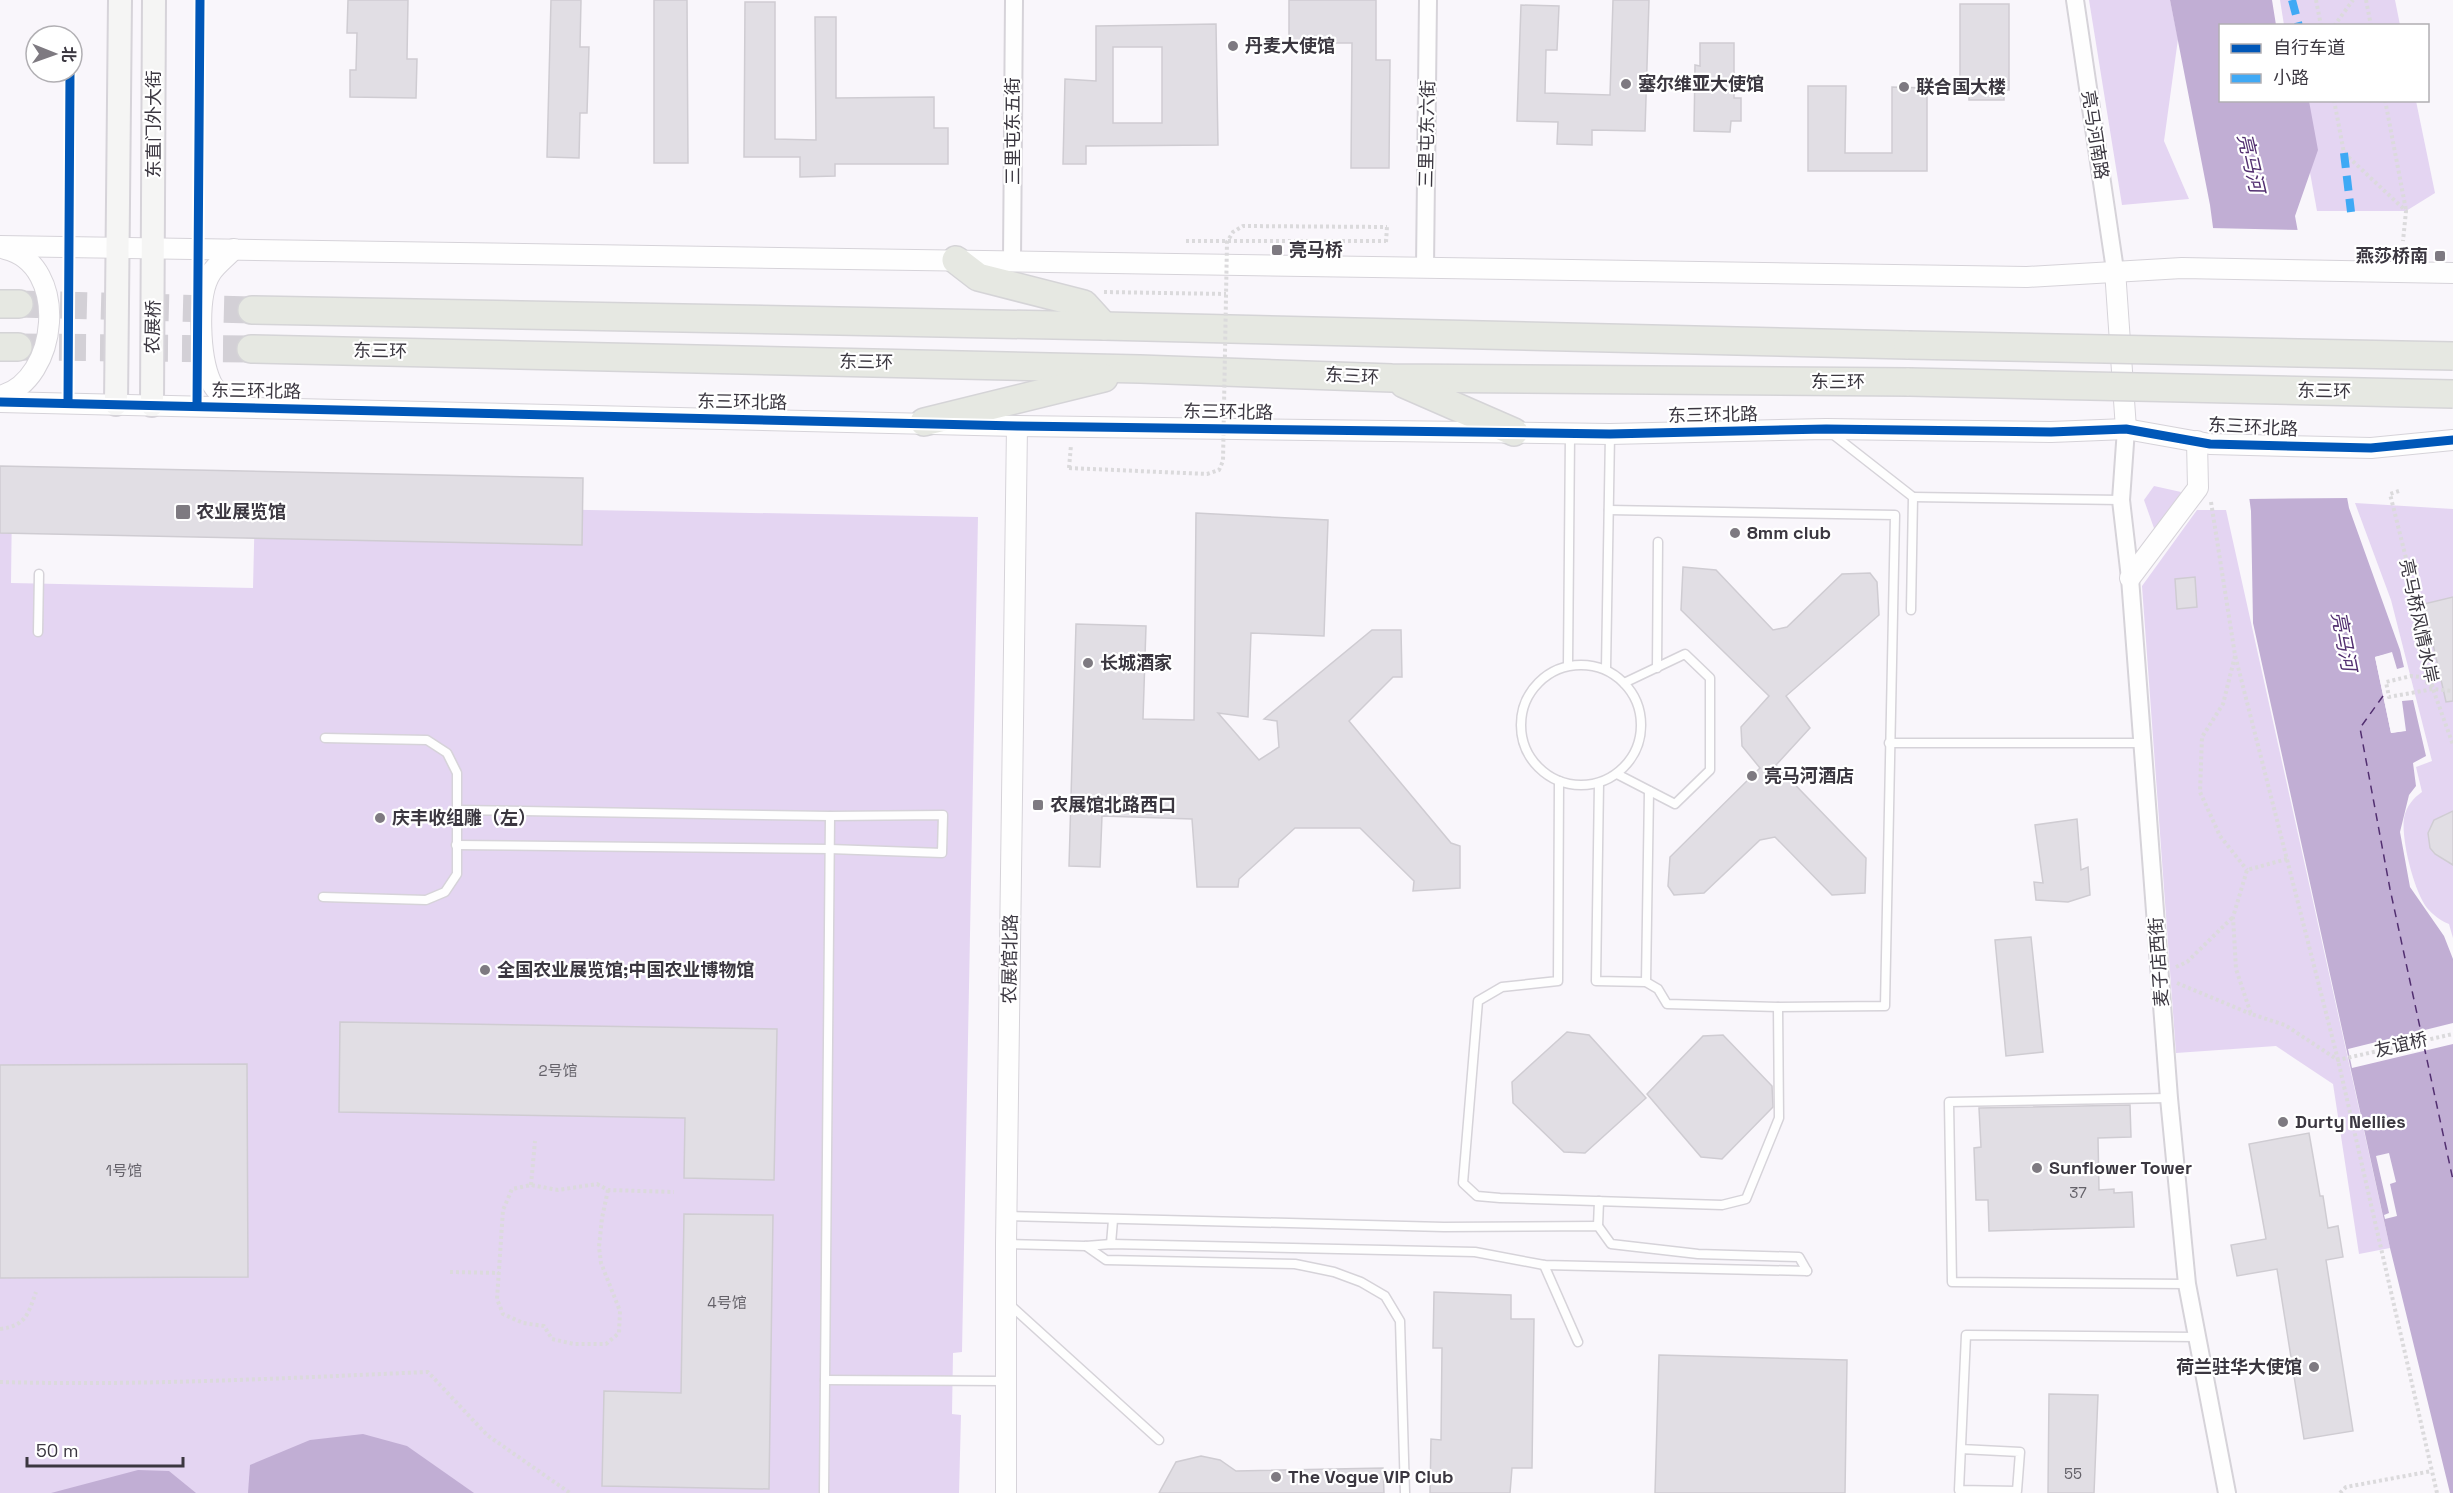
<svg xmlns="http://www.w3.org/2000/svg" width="2453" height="1493" font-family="'Space Grotesk','Noto Sans SC',sans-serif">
  <rect width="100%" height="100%" fill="#f9f6fb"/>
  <g fill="#e4d5f2">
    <polygon points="2089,0 2170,0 2178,39 2164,141 2189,199 2122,205"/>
    <polygon points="2280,0 2395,0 2400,25 2284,25"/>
    <polygon points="2297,101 2416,101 2435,193 2406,211 2317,211"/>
    <polygon points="2154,486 2181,492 2173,508 2155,531 2144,500"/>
    <polygon points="0,501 12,501 11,583 253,588 255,504 978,517 962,1352 953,1353 952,1414 961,1415 959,1493 0,1493"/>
    <path d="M2355,503L2453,509V938L2449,924C2441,921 2433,915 2427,908C2414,891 2401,840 2404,818C2406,807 2413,798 2422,792L2416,767L2432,761L2391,600Z"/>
    <polygon points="2197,510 2226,510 2390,1248 2359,1254 2333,1084 2276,1046 2176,1053 2142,586"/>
  </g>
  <g fill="#c1aed4">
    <polygon points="2170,0 2272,0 2276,25 2220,26 2220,100 2309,101 2318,150 2295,216 2349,508 2400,650 2404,667 2397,669 2392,652 2375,657 2391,733 2406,731 2402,701 2413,700 2426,756 2413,763 2416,786 2409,795 2400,832 2410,887 2444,936 2453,959 2453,1493 2450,1493 2390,1248 2253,623 2251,511 2210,205"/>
    <polygon points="363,1434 407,1446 474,1493 248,1493 250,1465 310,1440"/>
    <polygon points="138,1470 169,1471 196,1493 51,1493"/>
  </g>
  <g fill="#f9f6fb">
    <polygon points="2210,228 2301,230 2350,498 2246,499"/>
    <polygon points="2388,654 2388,656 2378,659 2394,730 2403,729 2403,731 2391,733 2375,657"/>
    <polygon points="2453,1023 2453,1044 2352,1068 2348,1049"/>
    <polygon points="2389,1153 2396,1182 2390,1184 2397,1216 2385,1219 2384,1215 2389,1213 2376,1156"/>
  </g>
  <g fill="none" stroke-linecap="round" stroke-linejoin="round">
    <polyline stroke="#522f70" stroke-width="1.5" stroke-dasharray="8 6" stroke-linecap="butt" points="2383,696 2360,728 2390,889 2453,1180"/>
  </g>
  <g fill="#e1dee4" stroke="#cfccd2" stroke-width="1.5" fill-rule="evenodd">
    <polygon points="348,0 408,0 407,59 417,59 416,98 350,97 350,70 356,70 357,33 347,33"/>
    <polygon points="551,0 581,0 580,47 589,47 587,113 580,113 579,158 547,157"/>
    <polygon points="654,0 687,0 688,163 654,163"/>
    <polygon points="1289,0 1376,0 1376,60 1390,60 1389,168 1351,168 1352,43 1289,43"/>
    <polygon points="1613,0 1649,0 1645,131 1592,130 1592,145 1557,144 1558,122 1517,121 1521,5 1559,6 1557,50 1546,50 1545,93 1610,95"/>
    <polygon points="745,2 775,2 775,139 816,140 815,17 836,17 836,98 934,97 934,128 948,128 948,164 835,164 835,176 800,177 800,157 744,157"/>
    <polygon points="1960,4 2009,4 2009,90 2004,90 2004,100 1969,100 1969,90 1960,90"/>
    <path d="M1216,24L1218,145L1086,146V164H1063L1065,79L1096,81V26ZM1113,47H1162V123H1113Z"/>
    <polygon points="1700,43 1734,43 1734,98 1741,98 1741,121 1731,121 1730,132 1694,131 1695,65 1700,66"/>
    <polygon points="1808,86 1846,86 1845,153 1892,153 1892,87 1927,88 1927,171 1808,171"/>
    <polygon points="0,466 583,478 582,545 0,533"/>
    <polygon points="1196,513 1328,520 1324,636 1251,633 1248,717 1218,713 1259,760 1279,747 1277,721 1264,719 1372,630 1401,630 1402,677 1393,677 1349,721 1451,843 1460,846 1460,888 1413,891 1414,881 1360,828 1295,828 1239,879 1238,887 1197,887 1192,819 1102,816 1100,867 1069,866 1076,624 1146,626 1143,719 1194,720"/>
    <polygon points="1683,567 1716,570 1773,630 1787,627 1842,574 1870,573 1877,582 1879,615 1786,696 1810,728 1776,765 1866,858 1865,893 1832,895 1775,837 1760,840 1704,893 1674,895 1668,886 1670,857 1760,768 1742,746 1741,727 1769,696 1681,610"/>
    <polygon points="2195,577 2197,607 2177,609 2175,579"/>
    <polygon points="2453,597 2453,701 2446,702 2424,604"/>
    <polygon points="2453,811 2453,865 2435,854 2430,848 2428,833 2434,820"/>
    <polygon points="2077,819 2081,870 2088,867 2090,895 2068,902 2036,900 2034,882 2043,883 2035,825"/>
    <polygon points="2031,937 2043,1052 2006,1056 1995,940"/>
    <polygon points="340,1022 777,1029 774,1180 684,1178 685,1118 339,1112"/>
    <polygon points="1567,1032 1589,1035 1646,1098 1585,1153 1564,1152 1513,1103 1512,1082"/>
    <polygon points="1723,1035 1772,1086 1773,1107 1722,1159 1701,1157 1647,1094 1703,1036"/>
    <polygon points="247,1064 248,1277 0,1278 0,1065"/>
    <polygon points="2130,1105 2131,1137 2098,1138 2099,1190 2114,1189 2114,1193 2132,1192 2134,1227 1989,1231 1988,1200 1976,1200 1974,1148 1981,1147 1979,1108"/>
    <polygon points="2309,1133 2320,1196 2323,1196 2328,1228 2338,1226 2343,1257 2326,1260 2353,1431 2304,1439 2277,1269 2237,1276 2231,1245 2266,1239 2249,1144"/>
    <polygon points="684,1214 773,1215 769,1489 602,1486 604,1391 681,1393"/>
    <polygon points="1434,1292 1511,1295 1511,1319 1534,1319 1532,1468 1512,1468 1510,1493 1430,1493 1431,1439 1441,1440 1442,1348 1433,1348"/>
    <polygon points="1659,1355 1847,1360 1845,1493 1655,1493"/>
    <polygon points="2049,1394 2098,1395 2094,1493 2048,1493"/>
    <polygon points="1201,1456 1220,1460 1236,1471 1383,1468 1384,1493 1159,1493 1176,1462"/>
  </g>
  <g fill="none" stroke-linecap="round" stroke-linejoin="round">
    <g stroke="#d3d0d6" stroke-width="27" stroke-dasharray="27 14" stroke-linecap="butt">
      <polyline points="19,304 252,310"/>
      <polyline points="18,347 251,349"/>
    </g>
    <g stroke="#d6d3d9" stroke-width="11">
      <g id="service">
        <polyline points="1830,432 1913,497 1911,610"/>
        <polyline points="1913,497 2121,500"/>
        <polyline points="38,632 39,574"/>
        <circle cx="1581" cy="725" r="60"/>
        <polyline points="1568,665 1570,434"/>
        <polyline points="1657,668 1658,542"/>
        <polyline points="1606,669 1610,434"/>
        <polyline points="1889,743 2143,743"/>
        <polyline points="1617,774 1675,804 1710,770 1710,678 1685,654 1624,683"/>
        <polyline points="1559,781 1558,981 1502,987 1478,1001 1463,1183 1477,1196 1500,1198 1722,1205 1746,1199 1779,1118 1778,1007"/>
        <polyline points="1599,783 1596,981 1646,982 1658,989 1667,1004 1778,1007 1885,1006 1895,515 1609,510"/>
        <polyline points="456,845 830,849 942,853 943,815 830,816 457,810"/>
        <polyline points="323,897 426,900 445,892 457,874 457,773 447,753 427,740 325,738"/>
        <polyline points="1646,982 1649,791"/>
        <polyline points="2169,1098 1949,1102 1952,1282 2187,1284"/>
        <polyline points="1007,1216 1444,1227 1598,1226 1611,1244 1698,1254 1799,1257 1807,1271"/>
        <polyline points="1598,1226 1599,1201"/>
        <polyline points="1006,1244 1086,1246 1111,1244 1475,1252 1544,1265 1807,1271"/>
        <polyline points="1111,1244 1113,1220"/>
        <polyline points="1086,1246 1106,1260 1295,1264 1334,1272 1361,1282 1385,1296 1400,1321 1405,1493"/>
        <polyline points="1544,1265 1578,1342"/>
        <polyline points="1009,1304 1159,1440"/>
        <polyline points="825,1380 1005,1381"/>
        <polyline points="1961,1449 2020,1452 2017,1491 1959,1490 1966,1335 2197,1337"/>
        <polyline points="824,1493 830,816"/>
      </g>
    </g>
    <g stroke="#d6d3d9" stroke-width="20">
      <g id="minor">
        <polyline points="2075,0 2115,270"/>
        <polyline points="1012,261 1014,0"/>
        <polyline points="1425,268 1428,0"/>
        <polyline points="2126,429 2121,500 2130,578 2169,1098 2187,1284 2227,1493"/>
      </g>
    </g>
    <g stroke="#d6d3d9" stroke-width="22">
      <g id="tertiary">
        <polyline points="0,246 2027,277 2182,268 2453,273"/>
        <polyline points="2115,270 2126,429"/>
        <path d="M0,396C59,381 70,264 5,249"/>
        <polyline points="0,402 1017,426 1610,434 1826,429 2051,432 2126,429 2210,444 2371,448 2453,440"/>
        <path d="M232,407C225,399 215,391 211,382C200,358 196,296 211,273C217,264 227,257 234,249"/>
        <polyline points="2130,578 2198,488 2197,441"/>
        <polyline points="1006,1493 1006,1244 1017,426"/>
      </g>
    </g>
    <g stroke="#d6d3d9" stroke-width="26">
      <g id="secondary">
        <polyline points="116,404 120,0"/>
        <polyline points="152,405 154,0"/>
      </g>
    </g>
    <g stroke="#d5d4d7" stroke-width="30">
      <g id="trunk">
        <polyline points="956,260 978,277 1084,304 1104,326"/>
        <polyline points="0,304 19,304"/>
        <polyline points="252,310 1104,326 1908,345"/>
        <polyline points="0,347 18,347"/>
        <polyline points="251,349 1140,369 1392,378 1909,382"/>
        <polyline points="1404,384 1514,432"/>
        <polyline points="924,422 1104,378"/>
      </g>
    </g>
    <g stroke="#dbdadc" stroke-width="4" stroke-dasharray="3 3" stroke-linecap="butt">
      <polyline points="2316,0 2321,26"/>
      <polyline points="2366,0 2371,26"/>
      <polyline points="2334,26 2353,0"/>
      <polyline points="2334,100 2344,153 2406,211 2403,241"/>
      <polyline points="2385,100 2406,210"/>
      <polyline points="1186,241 1386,241"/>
      <polyline points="1386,242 1387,227"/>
      <polyline points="1104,292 1226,294"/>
      <polyline points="1069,468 1071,445"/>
      <polyline points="2399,491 2390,494 2406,558 2433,689 2453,745"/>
      <polyline points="2211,502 2235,655 2338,1060 2437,1493"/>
      <polyline points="2235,656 2223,704 2202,737 2200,792 2220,836 2247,870"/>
      <polyline points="2432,688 2422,677 2411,676 2386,682 2389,697 2433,689 2453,691"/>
      <polyline points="2287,859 2247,870 2233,917 2236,969 2251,1014 2285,1025 2338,1060 2453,1034"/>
      <polyline points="2176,967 2187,962 2233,917"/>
      <polyline points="2177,983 2251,1014"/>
      <polyline points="531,1185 535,1141"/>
      <polyline points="608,1190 602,1218 599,1247 601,1263 620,1311 619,1333 606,1344 574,1344 552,1339 544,1326 523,1323 503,1314 497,1299 503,1210 512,1189 531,1185 558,1190 597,1184 608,1190 674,1192"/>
      <polyline points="450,1272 499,1273"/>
      <path d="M0,1329C26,1326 28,1314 36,1292"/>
      <path d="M0,1382C143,1386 285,1378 428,1372L487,1435L570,1493"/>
      <polyline points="2340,1493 2346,1487 2432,1471"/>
    </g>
    <use href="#service" stroke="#fefefe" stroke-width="8"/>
    <use href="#minor" stroke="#fefefe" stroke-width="16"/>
    <use href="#tertiary" stroke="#fefefe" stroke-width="20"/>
    <use href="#secondary" stroke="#f5f5f4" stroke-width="22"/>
    <use href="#trunk" stroke="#e6e8e2" stroke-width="27"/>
    <g stroke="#d5d4d7" stroke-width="30" stroke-linecap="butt">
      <g id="trunk-bridge">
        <polyline points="1908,345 2453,356"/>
        <polyline points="1909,382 2453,394"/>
      </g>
    </g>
    <polyline stroke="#dbdadc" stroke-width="4" stroke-dasharray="3 3" stroke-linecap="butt" points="1069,468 1207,474 1219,470 1223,461 1227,242 1233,232 1243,226 1387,227"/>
    <use href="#trunk-bridge" stroke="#e6e8e2" stroke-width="27"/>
    <g stroke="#3fa9f5" stroke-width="8" stroke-dasharray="15 8" stroke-linecap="butt">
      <polyline points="2292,0 2299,26"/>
      <polyline points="2344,153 2351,212"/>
    </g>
    <g stroke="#fff" stroke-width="13">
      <g id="cycleway">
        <polyline points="0,402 1017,426 1610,434 1826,429 2051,432 2126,429 2210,444 2371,448 2453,440"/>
        <polyline points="68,403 70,72"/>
        <polyline points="197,406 200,0"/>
      </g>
    </g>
    <use href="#cycleway" stroke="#0057b8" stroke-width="9"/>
  </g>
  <g fill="#7e7a81" stroke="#fff" stroke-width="2">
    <circle cx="1233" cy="46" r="6"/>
    <circle cx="1626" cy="84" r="6"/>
    <circle cx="1904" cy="87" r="6"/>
    <rect x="1271" y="244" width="12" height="12" rx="3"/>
    <rect x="2434" y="250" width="12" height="12" rx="3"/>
    <rect x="175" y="504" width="16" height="16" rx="3"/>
    <circle cx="1735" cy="533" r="6"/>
    <circle cx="1088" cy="663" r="6"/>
    <circle cx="1752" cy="776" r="6"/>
    <rect x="1032" y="799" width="12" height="12" rx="3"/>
    <circle cx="380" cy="818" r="6"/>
    <circle cx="485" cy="970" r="6"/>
    <circle cx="2283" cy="1122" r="6"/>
    <circle cx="2037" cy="1168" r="6"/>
    <circle cx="2314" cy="1367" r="6"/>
    <circle cx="1276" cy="1477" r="6"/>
  </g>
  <g text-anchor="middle" stroke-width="4.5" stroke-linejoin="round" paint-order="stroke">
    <g font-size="15" fill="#646169">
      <text x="558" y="1076">2号馆</text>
      <text x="124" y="1176">1号馆</text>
      <text x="2078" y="1198">37</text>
      <text x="727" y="1308">4号馆</text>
      <text x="2073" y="1479">55</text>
    </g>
    <g font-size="18" font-weight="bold" fill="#3b3740" stroke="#fff" text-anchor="start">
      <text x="1245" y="52">丹麦大使馆</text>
      <text x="1638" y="90">塞尔维亚大使馆</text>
      <text x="1916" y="93">联合国大楼</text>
      <text x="1289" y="256">亮马桥</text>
      <text x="2428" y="262" text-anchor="end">燕莎桥南</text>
      <text x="196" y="518">农业展览馆</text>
      <text x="1747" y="539">8mm club</text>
      <text x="1100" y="669">长城酒家</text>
      <text x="1764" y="782">亮马河酒店</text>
      <text x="1050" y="811">农展馆北路西口</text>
      <text x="392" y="824">庆丰收组雕（左）</text>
      <text x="497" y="976">全国农业展览馆;中国农业博物馆</text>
      <text x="2295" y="1128">Durty Nellies</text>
      <text x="2049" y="1174">Sunflower Tower</text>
      <text x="2302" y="1373" text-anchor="end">荷兰驻华大使馆</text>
      <text x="1288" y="1483">The Vogue VIP Club</text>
    </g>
    <g font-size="18" fill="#3b3740" stroke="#fff">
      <text transform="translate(154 124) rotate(-90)" y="6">东直门外大街</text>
      <text transform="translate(1013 131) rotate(-90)" y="6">三里屯东五街</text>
      <text transform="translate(1427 134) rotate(-89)" y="6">三里屯东六街</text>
      <text transform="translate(2095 135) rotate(81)" y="6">亮马河南路</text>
      <text transform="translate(153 327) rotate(-89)" y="6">农展桥</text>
      <text transform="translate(380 351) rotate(1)" y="6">东三环</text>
      <text transform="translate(866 362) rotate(1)" y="6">东三环</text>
      <text transform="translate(1352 376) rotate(3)" y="6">东三环</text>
      <text x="1838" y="388">东三环</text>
      <text transform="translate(256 391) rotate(1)" y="6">东三环北路</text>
      <text transform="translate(2324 391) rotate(1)" y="6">东三环</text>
      <text transform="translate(742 402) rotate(1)" y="6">东三环北路</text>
      <text transform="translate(1228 412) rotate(1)" y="6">东三环北路</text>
      <text transform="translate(1713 415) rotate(-1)" y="6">东三环北路</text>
      <text transform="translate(2253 427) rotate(3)" y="6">东三环北路</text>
      <text transform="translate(2419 621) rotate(78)" y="6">亮马桥风情水岸</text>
      <text transform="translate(1010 959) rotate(-89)" y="6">农展馆北路</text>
      <text transform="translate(2159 962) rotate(-94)" y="6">麦子店西街</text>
      <text transform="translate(2401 1045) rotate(-13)" y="6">友谊桥</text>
    </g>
    <g font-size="20" font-style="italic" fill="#522f70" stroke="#fff">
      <text transform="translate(2251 163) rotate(77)" y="7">亮马河</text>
      <text transform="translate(2344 641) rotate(79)" y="7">亮马河</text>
    </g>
  </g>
  <rect x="2219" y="24" width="210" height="78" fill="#ffffff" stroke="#b1afb3" stroke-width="1.5"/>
  <rect x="2231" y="44" width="30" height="9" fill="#0057b8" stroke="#b1afb3" stroke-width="1.5"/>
  <text x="2273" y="54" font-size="18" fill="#3b3740">自行车道</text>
  <rect x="2231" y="74" width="30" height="9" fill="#3fa9f5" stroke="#b1afb3" stroke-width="1.5"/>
  <text x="2273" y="84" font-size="18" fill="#3b3740">小路</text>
  <g transform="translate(54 54) rotate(91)"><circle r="28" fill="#ffffff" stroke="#b1afb3" stroke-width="1.5"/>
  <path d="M0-4.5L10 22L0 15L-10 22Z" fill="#7e7a81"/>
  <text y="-9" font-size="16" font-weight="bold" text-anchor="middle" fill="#3b3740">北</text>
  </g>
  <path d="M27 1457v9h156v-9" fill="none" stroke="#3b3740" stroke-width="3"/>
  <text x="36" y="1457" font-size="18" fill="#3b3740" stroke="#ffffff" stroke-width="4.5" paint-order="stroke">50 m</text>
</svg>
